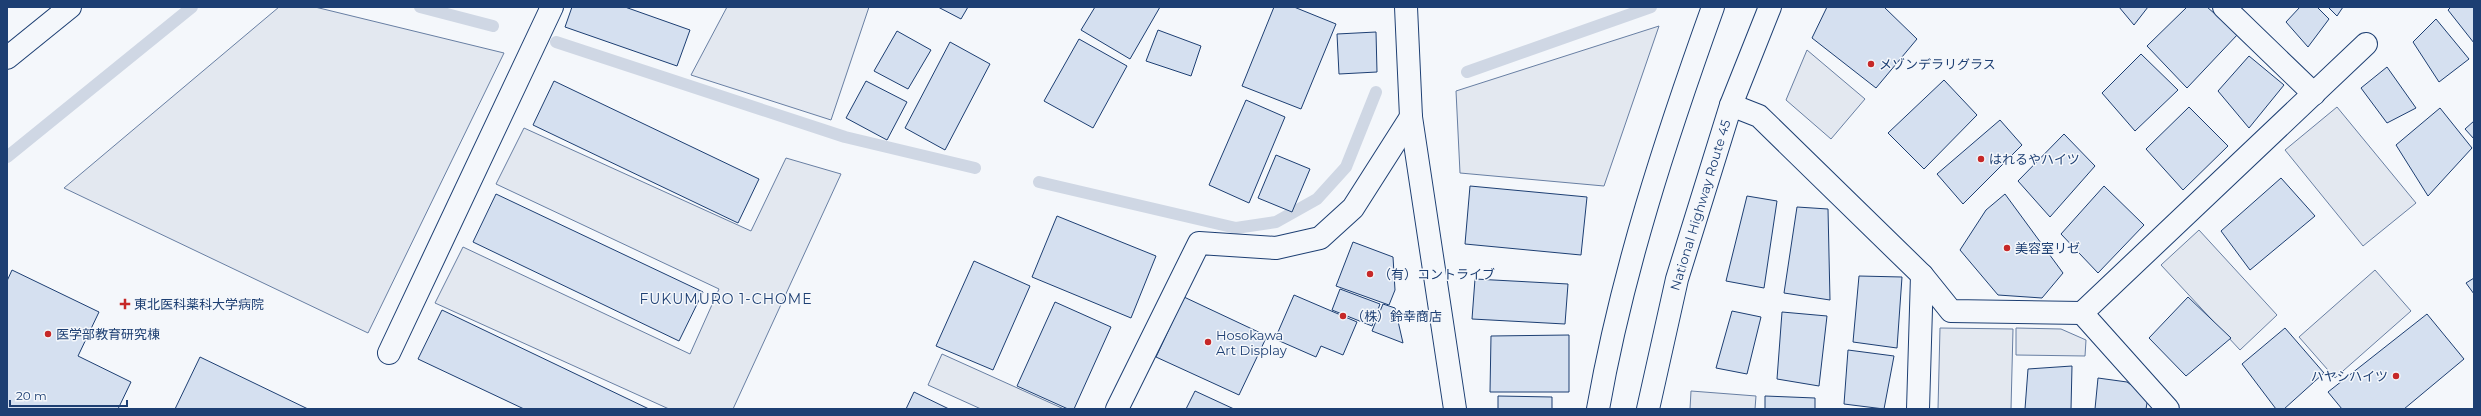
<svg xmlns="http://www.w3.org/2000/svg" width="2481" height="416" font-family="Montserrat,'Noto Sans JP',sans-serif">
  <rect width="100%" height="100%" fill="#f4f7fb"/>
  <g fill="#e3e8f0" stroke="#687fa3">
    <polygon points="279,7 315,7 504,53 368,333 64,188"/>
    <polygon points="727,7 869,7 831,120 691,75"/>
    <polygon points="1659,26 1604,186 1460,173 1456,91"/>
    <polygon points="1807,50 1865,99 1831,139 1786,100"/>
    <polygon points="2337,107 2416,203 2363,246 2285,150"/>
    <polygon points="524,128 751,231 786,158 841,174 733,409 669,409 435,303 463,247 690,354 719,289 496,184"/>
    <polygon points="2199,230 2277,315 2240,350 2161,265"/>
    <polygon points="2375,270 2411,311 2335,378 2299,337"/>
    <polygon points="1940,328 2013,329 2011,409 1938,409"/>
    <polygon points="2016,328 2061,329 2086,340 2085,356 2016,355"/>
    <polygon points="942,354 1064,409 981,409 928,385"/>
    <polygon points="1691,391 1756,396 1755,409 1690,409"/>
  </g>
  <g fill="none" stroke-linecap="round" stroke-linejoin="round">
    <g stroke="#cfd7e4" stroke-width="12">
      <polyline points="420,7 493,26"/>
      <polyline points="556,42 845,137 975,168"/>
      <polyline points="1467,72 1651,7"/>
      <polyline points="7,157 192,7"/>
      <polyline points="1039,182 1236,228 1276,222 1317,199 1346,167 1376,92"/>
    </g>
  </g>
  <g fill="#d5e0f0" stroke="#1d3f73">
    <polygon points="572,7 625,7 690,30 677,66 565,27"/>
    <polygon points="938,7 968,7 961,19"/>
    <polygon points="1095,7 1160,7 1130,59 1081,30"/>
    <polygon points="1274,7 1294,7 1336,24 1301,109 1242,86"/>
    <polygon points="1827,7 1884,7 1917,39 1876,88 1812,38"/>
    <polygon points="2119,7 2148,7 2134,25"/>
    <polygon points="2187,7 2207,7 2238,34 2187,88 2147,46"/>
    <polygon points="2300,7 2317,7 2329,19 2308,47 2286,22"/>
    <polygon points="2328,7 2343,7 2337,16"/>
    <polygon points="2451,7 2474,7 2474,43 2448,10"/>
    <polygon points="2436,19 2469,59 2439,82 2413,42"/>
    <polygon points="1158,30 1201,46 1191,76 1146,61"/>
    <polygon points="897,31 931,50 908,89 874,71"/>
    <polygon points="1376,32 1377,72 1339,74 1337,34"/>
    <polygon points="1079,39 1127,66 1093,128 1044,101"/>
    <polygon points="950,42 990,64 945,150 905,128"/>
    <polygon points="2141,54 2178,90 2135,131 2102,93"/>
    <polygon points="2249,56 2284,85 2249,128 2218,91"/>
    <polygon points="2387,67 2416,108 2387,123 2361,88"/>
    <polygon points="1944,80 1977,115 1924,169 1888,133"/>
    <polygon points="554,81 759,179 738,223 533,125"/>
    <polygon points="866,81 907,102 887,140 846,118"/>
    <polygon points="1246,100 1285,117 1249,203 1209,185"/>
    <polygon points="2189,107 2228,146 2183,190 2146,149"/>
    <polygon points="2440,108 2472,148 2428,196 2396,145"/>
    <polygon points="2000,120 2022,145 1963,204 1937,174"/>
    <polygon points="2474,121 2474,139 2465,129"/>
    <polygon points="2064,134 2095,166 2050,217 2018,181"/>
    <polygon points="1276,155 1310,169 1292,212 1258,198"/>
    <polygon points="2281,178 2315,216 2250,270 2221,231"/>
    <polygon points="1470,186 1587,197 1581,255 1465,244"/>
    <polygon points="2104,186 2144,225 2098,273 2061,234"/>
    <polygon points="496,194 703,292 679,341 473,242"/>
    <polygon points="2005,194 2063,273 2042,298 1998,295 1960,250 1986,210"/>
    <polygon points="1747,196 1777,201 1764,288 1726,281"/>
    <polygon points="1797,207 1828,209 1830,300 1784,293"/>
    <polygon points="1057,216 1156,256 1131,318 1032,277"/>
    <polygon points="1353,242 1393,257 1395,290 1389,305 1336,286"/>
    <polygon points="974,261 1030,286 993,370 936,346"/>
    <polygon points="12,270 99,312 78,356 131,382 118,409 7,409 7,281"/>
    <polygon points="1859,276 1902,277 1897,348 1853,342"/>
    <polygon points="2474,278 2474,294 2466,283"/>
    <polygon points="1475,279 1568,284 1565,324 1472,319"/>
    <polygon points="1340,289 1380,304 1372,326 1332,310"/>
    <polygon points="1294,295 1357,322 1343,355 1321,346 1316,357 1275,339"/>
    <polygon points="1184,297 1267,336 1239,395 1156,357"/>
    <polygon points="2188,297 2231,338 2186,376 2149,338"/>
    <polygon points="1055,302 1111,327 1074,409 1068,409 1017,386"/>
    <polygon points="1383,304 1395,308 1403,343 1372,331"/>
    <polygon points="442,310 649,409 524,409 418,359"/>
    <polygon points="1732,311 1761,317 1747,374 1716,368"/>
    <polygon points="1782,312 1827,316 1819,386 1777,379"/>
    <polygon points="2427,314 2464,359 2404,409 2342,409 2328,392"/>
    <polygon points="2285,328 2324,373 2284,409 2276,409 2242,364"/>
    <polygon points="1569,335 1569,392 1490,392 1491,336"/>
    <polygon points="1848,350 1894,356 1884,409 1844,404"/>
    <polygon points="200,357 308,409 175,409"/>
    <polygon points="2072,366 2071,409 2025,409 2028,369"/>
    <polygon points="2098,378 2127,382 2148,397 2146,409 2095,409"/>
    <polygon points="1195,391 1234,409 1186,409"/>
    <polygon points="914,392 949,409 906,409"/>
    <polygon points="1498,396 1552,397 1552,409 1498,409"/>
    <polygon points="1765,396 1815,398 1815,409 1765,409"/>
  </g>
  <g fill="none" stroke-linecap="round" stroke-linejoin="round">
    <g stroke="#1d3f73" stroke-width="24">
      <g id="street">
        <polyline points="2224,7 2314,94"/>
        <polyline points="1731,105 1759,116 1922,275 1951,311 2082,313 2366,44"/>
        <polyline points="2082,313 2168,409"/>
        <polyline points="389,353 552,7"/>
        <polyline points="1117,409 1199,243 1276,248 1320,238 1353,208 1411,117"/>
        <polyline points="1918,409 1922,275"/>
      </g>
    </g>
    <g stroke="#1d3f73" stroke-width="24">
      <g id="secondary">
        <polyline points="1406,7 1411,117 1455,409"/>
        <polyline points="7,58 70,7"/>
      </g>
    </g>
    <g stroke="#1d3f73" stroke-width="24">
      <g id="highway">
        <path d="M1598,409C1622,272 1666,138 1713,7"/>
        <polyline points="1648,409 1677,279 1731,105 1770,7"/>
      </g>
    </g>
    <use href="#street" stroke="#f4f7fb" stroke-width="22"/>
    <use href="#secondary" stroke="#f4f7fb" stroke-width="22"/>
    <use href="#highway" stroke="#f4f7fb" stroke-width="22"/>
  </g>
  <g fill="#c62828" stroke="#f4f7fb" stroke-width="1.5">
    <circle cx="1871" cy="64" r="4"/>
    <circle cx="1981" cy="159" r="4"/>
    <circle cx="2007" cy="248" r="4"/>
    <circle cx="1370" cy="274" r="4"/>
    <path d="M123 298h4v4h4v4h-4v4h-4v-4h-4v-4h4z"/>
    <circle cx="1343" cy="316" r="4"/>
    <circle cx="48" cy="334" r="4"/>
    <circle cx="1208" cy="342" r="4"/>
    <circle cx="2396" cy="376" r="4"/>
  </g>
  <g text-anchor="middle" stroke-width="3" stroke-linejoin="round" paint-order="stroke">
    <g font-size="13" fill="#1d3f73" stroke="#f4f7fb" text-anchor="start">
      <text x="1879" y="69">メゾンデラリグラス</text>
      <text x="1989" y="164">はれるやハイツ</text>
      <text x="2015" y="253">美容室リゼ</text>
      <text x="1378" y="279">（有）コントライブ</text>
      <text x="134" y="309">東北医科薬科大学病院</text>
      <text x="1351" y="321">（株）鈴幸商店</text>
      <text x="56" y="339">医学部教育研究棟</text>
      <text x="1216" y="340">Hosokawa<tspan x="1216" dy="15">Art Display</tspan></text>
      <text x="2388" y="381" text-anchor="end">ハヤシハイツ</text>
    </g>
    <g font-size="13" fill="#1d3f73" stroke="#f4f7fb">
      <text transform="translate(1700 205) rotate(-73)" y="5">National Highway Route 45</text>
    </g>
    <g font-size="14" letter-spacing="1" fill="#1d3f73" stroke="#f4f7fb">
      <text x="726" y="304">FUKUMURO 1-CHOME</text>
    </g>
  </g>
  <rect width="2481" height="416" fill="none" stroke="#1d3f73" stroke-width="16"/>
  <path d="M10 400v6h117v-6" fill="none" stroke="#1d3f73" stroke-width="2"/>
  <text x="16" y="400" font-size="12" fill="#1d3f73" stroke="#f4f7fb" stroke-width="3" paint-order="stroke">20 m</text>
</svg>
